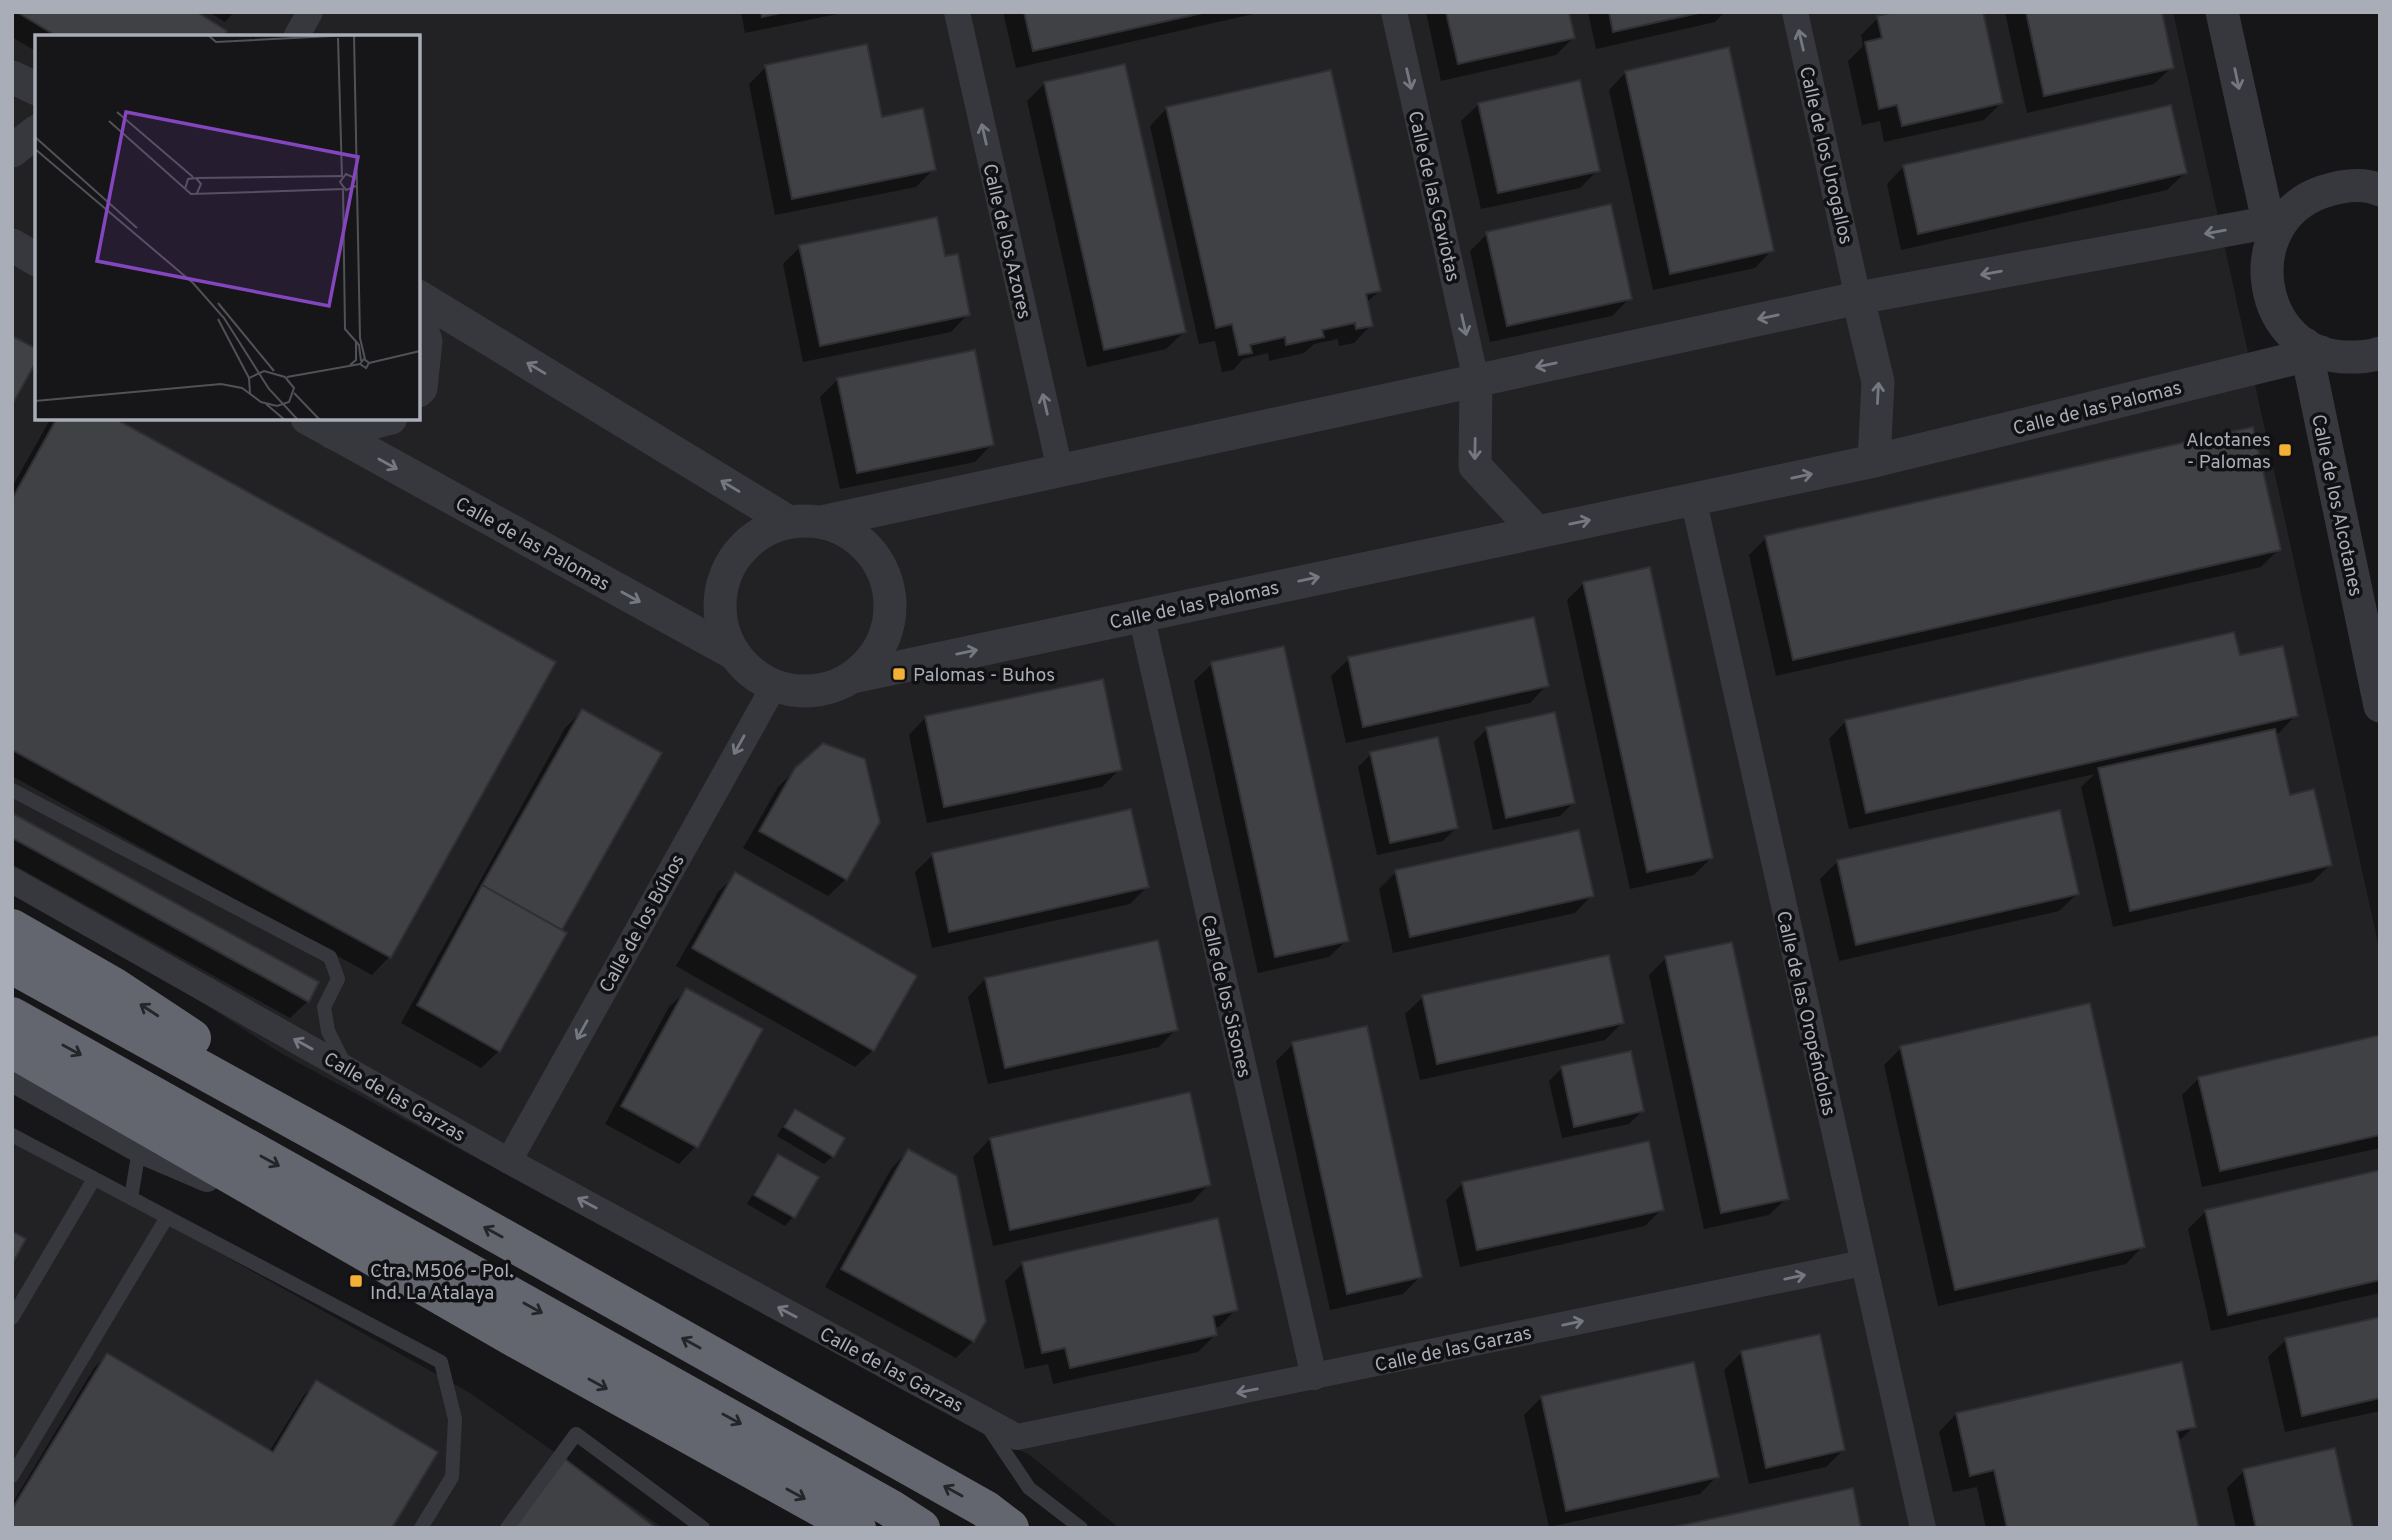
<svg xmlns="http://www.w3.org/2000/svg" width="2392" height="1540" font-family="Overpass,sans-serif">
  <rect width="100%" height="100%" fill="#161618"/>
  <g fill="#222225" fill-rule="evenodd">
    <path d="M12,12H2173L2380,952V1528H1119L1031,1456L282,1054L12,880ZM37,37H418V418H37Z"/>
    <polygon points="12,1137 470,1393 663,1528 12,1528"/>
  </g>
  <g fill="#0007">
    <polygon points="12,12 193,12 222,37 37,37 37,52 12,37"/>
    <polygon points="209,12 234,12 225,22"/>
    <polygon points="741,12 847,12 745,33"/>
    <polygon points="1003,12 1262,12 1016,68"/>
    <polygon points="1426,12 1567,12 1573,38 1556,55 1441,81"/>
    <polygon points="1588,12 1725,12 1715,22 1596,49"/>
    <polygon points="2005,12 2160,12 2172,67 2154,84 2027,113"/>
    <polygon points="1878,18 2001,103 1984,120 1884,142 1880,121 1862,125 1848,61 1863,46 1861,35"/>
    <polygon points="766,67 880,119 934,169 916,187 775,215 749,84"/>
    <polygon points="1626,72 1772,250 1755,268 1653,290 1609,90"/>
    <polygon points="1045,83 1184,332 1166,349 1087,367 1027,101"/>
    <polygon points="1479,104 1598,170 1580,188 1481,209 1461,121"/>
    <polygon points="1167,108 1379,291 1366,303 1371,325 1354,343 1339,346 1338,339 1314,344 1304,353 1269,361 1268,353 1243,359 1233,370 1222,372 1215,341 1199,344 1150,126"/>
    <polygon points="1904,166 2185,173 2167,190 1901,250 1887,184"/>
    <polygon points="1487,234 1630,298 1612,316 1490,342 1470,251"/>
    <polygon points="800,247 944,258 968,314 951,332 803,362 783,264"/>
    <polygon points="838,379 992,444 975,462 840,489 820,397"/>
    <polygon points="51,418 110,418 554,663 389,957 372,975 12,776 12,487"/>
    <polygon points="1766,538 2279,549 2261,567 1776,676 1749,555"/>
    <polygon points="1584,583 1711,858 1694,875 1630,889 1567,600"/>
    <polygon points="2238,657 2296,715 2279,733 2274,734 2289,797 2330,865 2312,882 2113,927 2081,787 2095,774 1849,829 1829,739 1846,721"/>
    <polygon points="1349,659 1547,685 1530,703 1346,743 1331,676"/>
    <polygon points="1212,664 1347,940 1329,957 1258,973 1194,681"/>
    <polygon points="582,711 659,754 560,931 499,1051 481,1068 401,1023 565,728"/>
    <polygon points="926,717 1120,769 1102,787 927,823 909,735"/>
    <polygon points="1487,729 1573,803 1560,816 1493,830 1474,742"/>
    <polygon points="1371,754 1456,828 1443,841 1377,855 1358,767"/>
    <polygon points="796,769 846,879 828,896 743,848 778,787"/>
    <polygon points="12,815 308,1001 290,1018 12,864"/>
    <polygon points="933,855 1147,887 1130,904 932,948 915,872"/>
    <polygon points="1838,861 2077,894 2059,911 1839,961 1820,879"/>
    <polygon points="1396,872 1592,895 1575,913 1393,953 1379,889"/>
    <polygon points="736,875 873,1050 855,1067 676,966 718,892"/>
    <polygon points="1666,958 1787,1198 1769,1215 1704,1229 1649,975"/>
    <polygon points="985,979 1176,1029 1159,1047 988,1084 968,997"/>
    <polygon points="687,990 696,1146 679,1164 605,1124 669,1007"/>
    <polygon points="1423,997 1622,1023 1605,1040 1420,1080 1405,1014"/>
    <polygon points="2380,1040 2380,1148 2202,1187 2182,1095 2199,1078"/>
    <polygon points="1293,1044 1420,1277 1403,1294 1330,1310 1276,1061"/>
    <polygon points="1901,1048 2143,1246 2126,1264 1938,1306 1884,1065"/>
    <polygon points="1562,1068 1642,1111 1629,1124 1562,1138 1549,1081"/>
    <polygon points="795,1111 833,1156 824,1164 777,1136 787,1119"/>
    <polygon points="990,1139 1209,1184 1192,1202 993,1246 973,1157"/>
    <polygon points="908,1151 973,1341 956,1358 825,1287 891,1169"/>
    <polygon points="778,1156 816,1178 793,1217 785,1226 747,1204 770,1165"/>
    <polygon points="2380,1172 2380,1293 2211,1331 2188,1229 2206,1211"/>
    <polygon points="1463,1183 1662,1209 1645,1226 1460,1267 1446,1200"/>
    <polygon points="1023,1263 1236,1309 1219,1327 1214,1328 1215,1335 1198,1352 1053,1384 1048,1364 1025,1369 1005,1281"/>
    <polygon points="2380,1319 2380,1411 2285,1432 2268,1357 2286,1340"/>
    <polygon points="1742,1352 1843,1450 1826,1467 1749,1484 1724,1370"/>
    <polygon points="107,1355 269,1452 304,1395 317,1382 390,1528 12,1528 12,1504 94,1368"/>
    <polygon points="1542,1397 1717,1476 1700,1494 1549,1527 1524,1415"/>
    <polygon points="1956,1414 2194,1426 2178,1442 2197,1528 1986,1528 1977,1487 1953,1492 1939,1432"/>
    <polygon points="2244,1471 2351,1528 2236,1528 2227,1488"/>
  </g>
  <g fill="#404145" stroke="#303034" stroke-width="2">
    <polygon points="17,12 197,12 227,31 224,37 58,37"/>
    <polygon points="761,12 785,12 762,17"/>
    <polygon points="1024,12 1207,12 1033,51"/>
    <polygon points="1446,12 1569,12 1575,38 1458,64"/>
    <polygon points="1609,12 1703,12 1613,32"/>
    <polygon points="1894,12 1983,12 2003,103 1902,126 1897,105 1879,109 1865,42 1882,38 1877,16"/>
    <polygon points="2026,12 2162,12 2174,68 2044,96"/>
    <polygon points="867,44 882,117 923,108 936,170 792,199 765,65"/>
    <polygon points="1729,47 1774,251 1670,274 1625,71"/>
    <polygon points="1125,64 1186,332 1104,350 1044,82"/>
    <polygon points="1331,70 1381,291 1366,294 1373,326 1356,329 1355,323 1322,330 1324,337 1286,345 1285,337 1250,345 1252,353 1239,355 1232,324 1216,328 1166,107"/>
    <polygon points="1580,80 1600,171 1498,193 1478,103"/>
    <polygon points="2171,105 2187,173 1918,234 1903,165"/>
    <polygon points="1611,204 1632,299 1507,326 1486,232"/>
    <polygon points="937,217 945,256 958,254 970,315 820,346 799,245"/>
    <polygon points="12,336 37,349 37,360 12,405"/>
    <polygon points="975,350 994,445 857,473 837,378"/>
    <polygon points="57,418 114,418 556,662 391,958 12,750 12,499"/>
    <polygon points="2253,427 2281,550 1793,660 1765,536"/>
    <polygon points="1650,567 1713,858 1647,872 1583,582"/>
    <polygon points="1534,617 1549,686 1363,727 1348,657"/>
    <polygon points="2234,632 2240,655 2283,646 2298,716 1866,813 1845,720"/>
    <polygon points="1284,646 1349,941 1275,957 1211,662"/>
    <polygon points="1103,679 1122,770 944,807 925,716"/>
    <polygon points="582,709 662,753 562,930 482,885"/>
    <polygon points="1555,712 1575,803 1506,818 1486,727"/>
    <polygon points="2275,729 2290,795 2314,789 2332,865 2130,911 2098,768"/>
    <polygon points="1438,737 1458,828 1390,843 1370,752"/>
    <polygon points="823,743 865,759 880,822 847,880 759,831 795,768"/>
    <polygon points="1131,809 1149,887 949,932 932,853"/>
    <polygon points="2060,810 2079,894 1856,945 1837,860"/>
    <polygon points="12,813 319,982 309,1002 12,838"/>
    <polygon points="1579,830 1594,896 1410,937 1395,870"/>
    <polygon points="735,872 917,976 874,1051 692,948"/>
    <polygon points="482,885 567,933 500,1052 417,1005"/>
    <polygon points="1158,940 1178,1030 1005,1068 985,978"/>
    <polygon points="1732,942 1789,1199 1721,1213 1665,956"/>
    <polygon points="1609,955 1624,1023 1437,1064 1422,995"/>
    <polygon points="686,988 763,1029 698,1148 621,1106"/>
    <polygon points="2090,1003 2145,1247 1955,1290 1900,1046"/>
    <polygon points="1367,1026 1422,1277 1347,1294 1292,1042"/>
    <polygon points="2380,1035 2380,1135 2220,1171 2198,1077"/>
    <polygon points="1631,1051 1644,1111 1574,1127 1561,1066"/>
    <polygon points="1190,1092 1211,1185 1010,1230 990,1138"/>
    <polygon points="795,1109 845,1138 834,1157 784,1127"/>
    <polygon points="1649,1141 1664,1210 1477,1250 1462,1182"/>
    <polygon points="908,1149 957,1176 986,1321 974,1342 841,1269"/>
    <polygon points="778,1154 819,1177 795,1218 754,1195"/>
    <polygon points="2380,1170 2380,1280 2228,1315 2205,1210"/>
    <polygon points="1218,1218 1238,1310 1213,1316 1217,1335 1070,1368 1065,1348 1042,1353 1022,1262"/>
    <polygon points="12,1231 26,1239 12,1264"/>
    <polygon points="2380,1317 2380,1398 2302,1416 2285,1338"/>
    <polygon points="1820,1334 1845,1450 1766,1468 1741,1351"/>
    <polygon points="107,1353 273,1452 316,1380 438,1452 392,1528 12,1528 12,1509"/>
    <polygon points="1694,1362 1719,1477 1566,1511 1541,1396"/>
    <polygon points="2182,1362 2196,1427 2177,1431 2199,1528 2007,1528 1994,1470 1970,1476 1956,1413"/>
    <polygon points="2335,1448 2353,1528 2256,1528 2243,1469"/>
    <polygon points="565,1459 656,1528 514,1528"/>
    <polygon points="1853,1488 1861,1528 1669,1528"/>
  </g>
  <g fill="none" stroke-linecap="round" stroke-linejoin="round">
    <g stroke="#37383d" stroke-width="14">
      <polyline points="12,790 330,957 338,979 324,1007 328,1031 345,1065"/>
      <polyline points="12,1135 131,1198"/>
      <polyline points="139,1150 131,1198 441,1362 455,1419 452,1477 421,1528"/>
      <polyline points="12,1318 94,1179"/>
      <polyline points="988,1427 1029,1488 1081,1528"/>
      <polyline points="12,1476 167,1217"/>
      <polyline points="507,1528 576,1434 703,1528"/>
    </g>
    <g stroke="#37383d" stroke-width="26">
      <polyline points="957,12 1060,470"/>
      <polyline points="1394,12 1476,380"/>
      <polyline points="1795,12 1858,298"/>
      <polyline points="296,37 310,12"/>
      <polyline points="1693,498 1923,1528"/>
      <polyline points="1141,615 1314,1377"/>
      <polyline points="12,880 509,1161 1017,1437 1863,1263"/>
      <polyline points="12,1079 139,1150 207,1179"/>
      <polyline points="509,1161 774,686"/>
    </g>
    <g stroke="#37383d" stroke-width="33">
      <polyline points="2222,12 2272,239"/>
      <polyline points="12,77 37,89"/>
      <polyline points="12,151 37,131"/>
      <path d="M2380,190C2362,182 2340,186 2322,192C2235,223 2257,357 2348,357C2360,357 2369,357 2380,353"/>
      <polyline points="12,245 37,260"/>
      <polyline points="418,296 789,522"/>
      <polyline points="1858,298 1878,382 1874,461"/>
      <polyline points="418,315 426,341 421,388 418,391"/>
      <polyline points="2305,344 2380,706"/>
      <polyline points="1476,380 1475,466 1536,531"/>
      <polyline points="307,418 733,653"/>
      <polyline points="333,433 391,418"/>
      <circle cx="805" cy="606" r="85"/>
      <polyline points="822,522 1858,298 2282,220"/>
      <polyline points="852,677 1874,461 2321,352"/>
    </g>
    <g stroke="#63666e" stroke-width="38">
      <polyline points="12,928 115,987 192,1038"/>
      <polyline points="12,965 335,1143 985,1509 1010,1528"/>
      <polyline points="12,1016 890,1508 921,1528"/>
      <polyline points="12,1049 516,1339 857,1528"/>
    </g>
  </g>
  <defs><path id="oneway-shaft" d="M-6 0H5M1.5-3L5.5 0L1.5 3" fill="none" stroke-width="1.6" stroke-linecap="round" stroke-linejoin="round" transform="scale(1.75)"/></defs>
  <g stroke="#757881">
    <use href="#oneway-shaft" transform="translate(1801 40) rotate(-103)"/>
    <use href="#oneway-shaft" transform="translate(1409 79) rotate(77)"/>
    <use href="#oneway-shaft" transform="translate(2237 79) rotate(78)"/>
    <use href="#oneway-shaft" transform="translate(984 134) rotate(-103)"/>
    <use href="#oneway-shaft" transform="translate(2215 232) rotate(170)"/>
    <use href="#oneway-shaft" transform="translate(1991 273) rotate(170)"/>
    <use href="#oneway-shaft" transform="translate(1768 317) rotate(168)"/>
    <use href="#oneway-shaft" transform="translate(1464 325) rotate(77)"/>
    <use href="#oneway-shaft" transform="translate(1546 365) rotate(168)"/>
    <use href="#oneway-shaft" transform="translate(536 368) rotate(-149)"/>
    <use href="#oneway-shaft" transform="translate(1878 393) rotate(-87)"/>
    <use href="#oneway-shaft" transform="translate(1045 404) rotate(-103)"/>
    <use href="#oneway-shaft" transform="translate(1475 449) rotate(91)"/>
    <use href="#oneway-shaft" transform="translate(388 464) rotate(29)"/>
    <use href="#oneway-shaft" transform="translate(1802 476) rotate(-12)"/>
    <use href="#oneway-shaft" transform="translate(730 486) rotate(-149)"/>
    <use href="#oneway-shaft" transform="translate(1580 522) rotate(-12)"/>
    <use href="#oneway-shaft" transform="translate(1309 579) rotate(-12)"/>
    <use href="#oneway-shaft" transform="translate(631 597) rotate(29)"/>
    <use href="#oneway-shaft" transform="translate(967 652) rotate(-12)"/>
    <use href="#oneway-shaft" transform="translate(739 745) rotate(119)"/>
    <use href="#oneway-shaft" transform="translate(582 1030) rotate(119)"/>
    <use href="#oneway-shaft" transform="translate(303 1044) rotate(-151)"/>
    <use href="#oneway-shaft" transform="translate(587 1203) rotate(-152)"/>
    <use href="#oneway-shaft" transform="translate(1795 1277) rotate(-12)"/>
    <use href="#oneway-shaft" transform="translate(787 1312) rotate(-152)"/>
    <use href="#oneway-shaft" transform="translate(1573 1323) rotate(-12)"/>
    <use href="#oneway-shaft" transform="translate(1247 1391) rotate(169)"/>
  </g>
  <g stroke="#26262a">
    <use href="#oneway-shaft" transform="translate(149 1010) rotate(-147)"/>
    <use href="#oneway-shaft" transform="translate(72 1050) rotate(29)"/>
    <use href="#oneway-shaft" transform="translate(270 1161) rotate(29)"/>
    <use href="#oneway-shaft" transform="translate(493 1232) rotate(-151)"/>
    <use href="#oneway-shaft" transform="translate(533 1308) rotate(29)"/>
    <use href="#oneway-shaft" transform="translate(691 1343) rotate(-151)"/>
    <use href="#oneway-shaft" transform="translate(598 1384) rotate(29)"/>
    <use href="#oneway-shaft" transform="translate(732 1419) rotate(29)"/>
    <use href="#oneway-shaft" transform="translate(953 1491) rotate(-151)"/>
    <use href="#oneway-shaft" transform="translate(796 1494) rotate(29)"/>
  </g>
  <g fill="#f2b134" stroke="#111113" stroke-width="2.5">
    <rect x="2278" y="443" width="14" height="14" rx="3.5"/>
    <rect x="892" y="667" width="14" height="14" rx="3.5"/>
    <rect x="349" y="1274" width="14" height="14" rx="3.5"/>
  </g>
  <g text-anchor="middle" stroke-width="7" stroke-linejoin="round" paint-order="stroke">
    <g font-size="19" fill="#a8adb8" stroke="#111113">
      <text transform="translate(1827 155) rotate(77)" y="7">Calle de los Urogallos</text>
      <text transform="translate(1435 196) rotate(77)" y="7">Calle de las Gaviotas</text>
      <text transform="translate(1008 241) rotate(77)" y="7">Calle de los Azores</text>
      <text transform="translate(2097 407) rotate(-14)" y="7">Calle de las Palomas</text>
      <text transform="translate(2338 505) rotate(78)" y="7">Calle de los Alcotanes</text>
      <text transform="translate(533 543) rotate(29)" y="7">Calle de las Palomas</text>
      <text transform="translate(1194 604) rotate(-12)" y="7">Calle de las Palomas</text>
      <text transform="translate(641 923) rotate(-61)" y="7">Calle de los Búhos</text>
      <text transform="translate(1227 996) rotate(77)" y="7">Calle de los Sisones</text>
      <text transform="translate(1807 1013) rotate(77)" y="7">Calle de las Oropéndolas</text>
      <text transform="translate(395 1096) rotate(30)" y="7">Calle de las Garzas</text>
      <text transform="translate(1453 1348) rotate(-12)" y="7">Calle de las Garzas</text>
      <text transform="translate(892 1369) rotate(28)" y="7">Calle de las Garzas</text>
    </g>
    <g font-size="19" fill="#a8adb8" stroke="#111113" text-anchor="start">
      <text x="2271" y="446" text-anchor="end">Alcotanes<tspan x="2271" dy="22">- Palomas</tspan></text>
      <text x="913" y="681">Palomas - Buhos</text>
      <text x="370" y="1277">Ctra. M506 - Pol.<tspan x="370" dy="22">Ind. La Atalaya</tspan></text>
    </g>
  </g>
  <g transform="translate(35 35)">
    <rect width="385" height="385" fill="#161618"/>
    <path fill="none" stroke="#505258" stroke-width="2" d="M173,0L181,7L316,0M319,0L325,303L330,324M303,3L307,142M82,77L158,142M74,86L156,159L309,154M0,102L102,193M0,114L158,248L189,283L234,354L263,385M161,143L308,141M321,151L311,155L305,147L311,139L322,144M150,154L153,144L161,143L166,149L162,158M308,154L310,294L324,310L326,326M183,268L239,336M183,284L214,343M334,328L385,316M315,330L321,325V307M252,342L325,329L331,333L334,328L329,324L325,329M259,358L285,385M0,366L186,349L207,353L226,367L242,371L254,367L259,353L250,342L229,336L214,343L215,358M231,369L250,385"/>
    <path fill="#8446be" fill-opacity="0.15" stroke="#8446be" stroke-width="3.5" d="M91,77L323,122L294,271L62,226Z"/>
    <rect width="385" height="385" fill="none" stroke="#a8adb8" stroke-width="3.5"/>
  </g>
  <rect width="2392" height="1540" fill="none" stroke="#a8adb8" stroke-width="28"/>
</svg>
